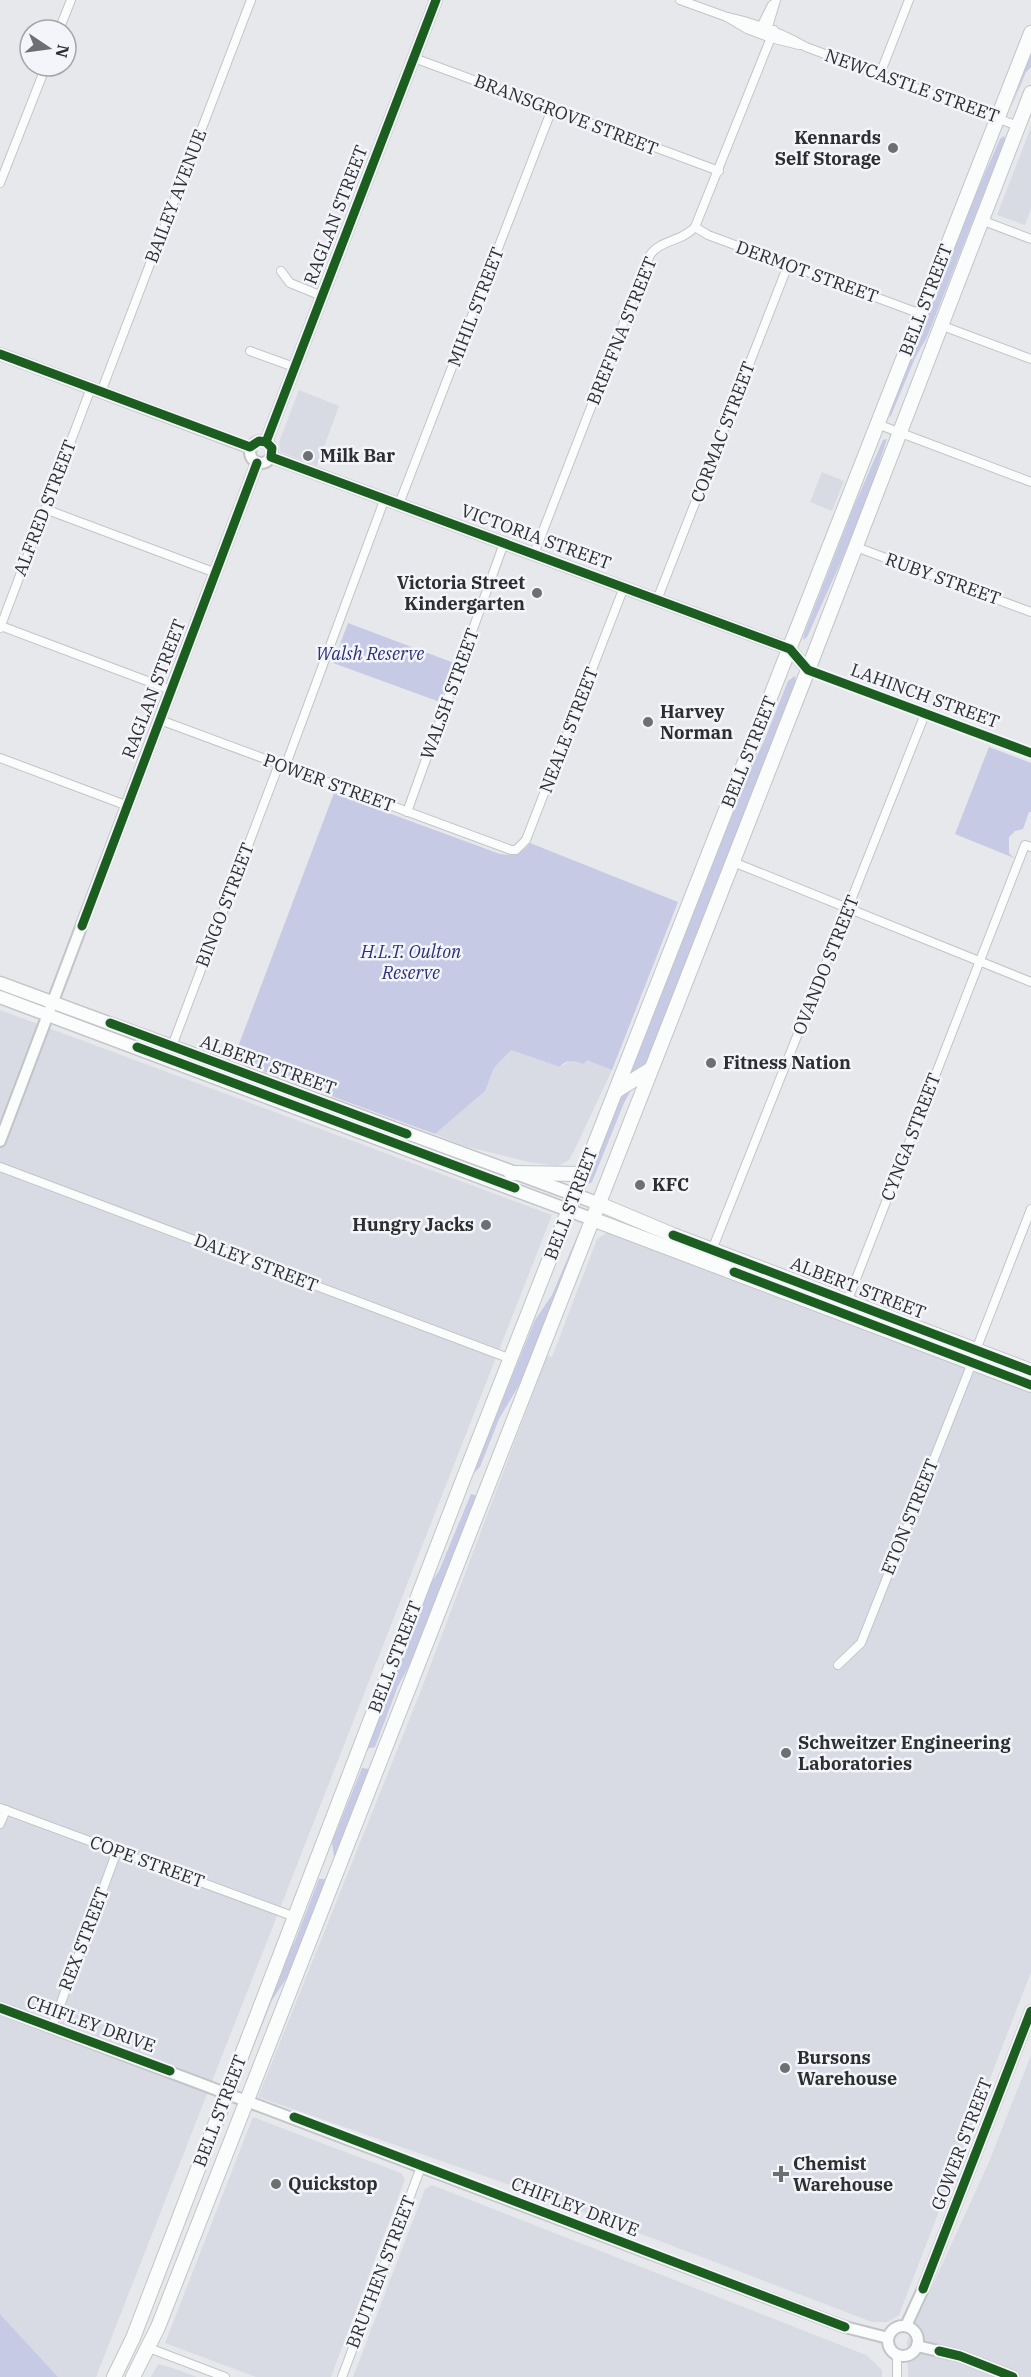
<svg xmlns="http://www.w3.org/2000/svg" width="1031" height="2377" font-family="'IBM Plex Serif',serif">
  <rect width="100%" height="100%" fill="#e7e8ec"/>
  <g fill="#d9dbe4">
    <polygon points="1031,127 1031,209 1025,225 997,215"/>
    <polygon points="299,390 339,406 317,466 280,452 279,442"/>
    <polygon points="822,472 844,481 832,511 810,502"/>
    <polygon points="0,1010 552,1215 96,2377 58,2377 0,2314"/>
    <polygon points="511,1050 560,1067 570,1061 584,1064 587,1059 612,1070 574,1151 569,1160 558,1166 529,1162 464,1146 435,1134 485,1091 494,1068"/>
    <polygon points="608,1232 1031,1393 1031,1972 899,2315 888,2322 872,2322 544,2197 258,2097 420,1693 547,1356 552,1357 597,1239"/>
    <polygon points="1031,2055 1031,2377 908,2377 907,2341 989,2162"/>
    <polygon points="253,2117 401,2173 405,2179 331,2377 256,2377 165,2343"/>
    <polygon points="432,2185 866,2355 882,2370 882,2377 353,2377 425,2189"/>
    <polygon points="158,2364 167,2366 197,2377 151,2377"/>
  </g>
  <g fill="#c6cae4">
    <polygon points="1031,52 1031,67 1026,72 1011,108"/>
    <polygon points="1004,136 1005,140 927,337 915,358 890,418 890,413 972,203 1000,139"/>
    <polygon points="887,439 862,515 807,637 803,640 804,634 854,506 883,440"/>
    <polygon points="348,623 454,663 440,702 333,663"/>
    <polygon points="795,676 796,685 649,1056 624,1103 592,1182 589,1184 588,1181 748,775 764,741 788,681"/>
    <polygon points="989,747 1031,763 1031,812 1029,812 1023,829 1015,831 1009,837 1009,853 1014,858 955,834"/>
    <path d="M334,793L500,854C513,856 521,855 530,843L678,902L612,1070L587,1060L584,1064C575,1062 567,1058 560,1067L511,1050L494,1068L485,1091L435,1134L233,1060Z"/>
    <polygon points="581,1227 580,1235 522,1380 499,1419 480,1467 474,1473 475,1468 535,1320 552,1295"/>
    <polygon points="471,1494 475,1495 476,1498 413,1659 398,1686 375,1747 366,1749 429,1586 439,1571"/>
    <polygon points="362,1768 369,1769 368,1774 334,1858 332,1842"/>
    <polygon points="319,1879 325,1879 324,1886 288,1976 272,2000 239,2084 236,2085 283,1964 295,1941"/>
    <polygon points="0,2314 58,2377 0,2377"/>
  </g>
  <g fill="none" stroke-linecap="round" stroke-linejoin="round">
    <g stroke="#c3c4c7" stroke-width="10">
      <g id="street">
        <polyline points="680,0 727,17 747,29 771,38 799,45"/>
        <path d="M727,17C756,23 780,32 806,47L1018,126"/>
        <polyline points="760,29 772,5"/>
        <polyline points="59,30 71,0"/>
        <polyline points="767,30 776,0"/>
        <polyline points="414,58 719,171"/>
        <polyline points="880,74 909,0"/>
        <polyline points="0,183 46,66"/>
        <polyline points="981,220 1031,239"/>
        <polyline points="695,227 708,235 921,314"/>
        <polyline points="281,271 290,283 322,296"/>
        <polyline points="940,325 1031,359"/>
        <polyline points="250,351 294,367"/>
        <polyline points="101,392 251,0"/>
        <polyline points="877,424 1031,482"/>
        <polyline points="399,504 552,109"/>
        <polyline points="45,509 216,573"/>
        <polyline points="856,547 1031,612"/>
        <path d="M534,554L650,255C660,240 683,241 695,227L774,30"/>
        <polyline points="657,600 788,265"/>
        <polyline points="1,626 171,690"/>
        <polyline points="0,628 91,388"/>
        <polyline points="808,670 1031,753"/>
        <polyline points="160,720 511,850 516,850 526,840 624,587"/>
        <polyline points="0,758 128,806"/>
        <polyline points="285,767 385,498"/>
        <polyline points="407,812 504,543"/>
        <polyline points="733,862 1031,982"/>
        <polyline points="172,1046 279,764"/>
        <polyline points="0,1167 511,1359"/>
        <polyline points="712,1250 925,714"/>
        <polyline points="847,1302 1025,845 1031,847"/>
        <polyline points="976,1350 1031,1209"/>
        <polyline points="838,1665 861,1643 972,1363"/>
        <polyline points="0,1808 295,1917"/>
        <polyline points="0,1824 6,1810"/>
        <polyline points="52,2027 117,1851"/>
        <polyline points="149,2348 225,2377"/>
        <polyline points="897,2355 897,2377"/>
        <polyline points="342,2377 421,2167"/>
      </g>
    </g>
    <g stroke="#c3c4c7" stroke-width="14">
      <g id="secondary">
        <polyline points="0,354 251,448"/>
        <circle cx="261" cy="452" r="11"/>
        <polyline points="266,442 436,0"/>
        <polyline points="271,457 790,649 808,670"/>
        <polyline points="0,1141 257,463"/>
        <polyline points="0,2008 845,2327 888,2338"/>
        <circle cx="903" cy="2341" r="15"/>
        <polyline points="906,2326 923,2289 1031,2011"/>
        <polyline points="917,2346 960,2356 1013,2377"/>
      </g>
    </g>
    <g stroke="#c3c4c7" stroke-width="15">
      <g id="primary">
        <polyline points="0,983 597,1203"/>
        <polyline points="0,997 592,1219"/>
      </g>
    </g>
    <g stroke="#c3c4c7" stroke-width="16">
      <g id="highway">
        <polyline points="616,1091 651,1069"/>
        <polyline points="511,1173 583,1174"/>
        <polyline points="597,1203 673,1235 1031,1371"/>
        <polyline points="592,1219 1031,1385"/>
        <polyline points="114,2377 133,2338 464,1477 1031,33"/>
        <polyline points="133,2377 158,2327 808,670 1031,93"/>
      </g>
    </g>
    <use href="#street" stroke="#fbfcfc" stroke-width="8"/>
    <use href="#secondary" stroke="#fbfcfc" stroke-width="10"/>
    <use href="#primary" stroke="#fbfcfc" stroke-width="12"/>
    <use href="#highway" stroke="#fbfcfc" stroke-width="14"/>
    <g stroke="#f3f5fa" stroke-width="13">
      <g id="cycleway">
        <polyline points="0,354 250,447 259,441 266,442 272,448 271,457 790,649 808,670 1031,753"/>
        <polyline points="266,442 436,0"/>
        <polyline points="82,926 257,463"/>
        <polyline points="110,1023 407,1134"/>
        <polyline points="137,1047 515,1188"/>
        <polyline points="673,1235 1031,1371"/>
        <polyline points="734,1272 1031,1385"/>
        <polyline points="0,2008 170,2071"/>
        <polyline points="294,2117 845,2327"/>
        <polyline points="923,2289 1031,2011"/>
        <polyline points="939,2351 960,2356 1013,2377"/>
      </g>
    </g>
    <use href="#cycleway" stroke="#1b5e20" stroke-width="9"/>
  </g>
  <g fill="#6e6f72" stroke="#f3f5fa" stroke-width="2">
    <circle cx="893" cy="148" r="6"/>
    <circle cx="308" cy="456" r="6"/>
    <circle cx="537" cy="593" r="6"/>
    <circle cx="648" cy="722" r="6"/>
    <circle cx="711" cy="1063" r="6"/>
    <circle cx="640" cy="1185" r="6"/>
    <circle cx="486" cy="1225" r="6"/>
    <circle cx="786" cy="1753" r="6"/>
    <circle cx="785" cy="2068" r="6"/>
    <path d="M778 2165h6v6h6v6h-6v6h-6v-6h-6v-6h6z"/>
    <circle cx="276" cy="2184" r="6"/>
  </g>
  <g text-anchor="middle" stroke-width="5" stroke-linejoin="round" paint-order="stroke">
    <g font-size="18" fill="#2d2e30" stroke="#f3f5fa">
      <text transform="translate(912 86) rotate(20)" y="6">NEWCASTLE STREET</text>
      <text transform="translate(566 115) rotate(21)" y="6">BRANSGROVE STREET</text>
      <text transform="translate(176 196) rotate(-69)" y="6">BAILEY AVENUE</text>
      <text transform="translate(336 215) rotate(-69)" y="6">RAGLAN STREET</text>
      <text transform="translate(807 272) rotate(20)" y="6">DERMOT STREET</text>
      <text transform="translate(926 300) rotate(-69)" y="6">BELL STREET</text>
      <text transform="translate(476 307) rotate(-69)" y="6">MIHIL STREET</text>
      <text transform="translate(622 331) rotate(-68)" y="6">BREFFNA STREET</text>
      <text transform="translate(723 432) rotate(-69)" y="6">CORMAC STREET</text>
      <text transform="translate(45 508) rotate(-69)" y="6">ALFRED STREET</text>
      <text transform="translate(536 537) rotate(20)" y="6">VICTORIA STREET</text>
      <text transform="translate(943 579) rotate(20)" y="6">RUBY STREET</text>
      <text transform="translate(154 689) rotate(-69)" y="6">RAGLAN STREET</text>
      <text transform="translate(450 694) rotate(-70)" y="6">WALSH STREET</text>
      <text transform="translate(925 696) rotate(20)" y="6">LAHINCH STREET</text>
      <text transform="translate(569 730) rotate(-69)" y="6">NEALE STREET</text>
      <text transform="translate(749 752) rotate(-68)" y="6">BELL STREET</text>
      <text transform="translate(329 783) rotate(20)" y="6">POWER STREET</text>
      <text transform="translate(225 905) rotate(-69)" y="6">BINGO STREET</text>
      <text transform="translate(826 965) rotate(-68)" y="6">OVANDO STREET</text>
      <text transform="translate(268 1065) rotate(20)" y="6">ALBERT STREET</text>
      <text transform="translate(911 1137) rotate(-69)" y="6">CYNGA STREET</text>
      <text transform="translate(571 1204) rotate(-69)" y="6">BELL STREET</text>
      <text transform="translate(256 1263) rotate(21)" y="6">DALEY STREET</text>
      <text transform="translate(858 1288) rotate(21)" y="6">ALBERT STREET</text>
      <text transform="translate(910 1517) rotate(-68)" y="6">ETON STREET</text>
      <text transform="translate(395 1657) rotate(-69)" y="6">BELL STREET</text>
      <text transform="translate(147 1862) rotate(20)" y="6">COPE STREET</text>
      <text transform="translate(84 1939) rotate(-69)" y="6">REX STREET</text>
      <text transform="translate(91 2024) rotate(20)" y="6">CHIFLEY DRIVE</text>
      <text transform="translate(220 2111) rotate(-69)" y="6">BELL STREET</text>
      <text transform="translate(962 2144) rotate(-69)" y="6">GOWER STREET</text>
      <text transform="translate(575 2207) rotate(21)" y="6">CHIFLEY DRIVE</text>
      <text transform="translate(381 2272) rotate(-69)" y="6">BRUTHEN STREET</text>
    </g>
    <g font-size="18" font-weight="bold" fill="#2d2e30" stroke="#f3f5fa" text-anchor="start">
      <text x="881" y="144" text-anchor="end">Kennards<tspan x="881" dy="21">Self Storage</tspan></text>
      <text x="320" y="462">Milk Bar</text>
      <text x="525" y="589" text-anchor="end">Victoria Street<tspan x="525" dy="21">Kindergarten</tspan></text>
      <text x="660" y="718">Harvey<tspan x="660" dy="21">Norman</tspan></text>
      <text x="723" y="1069">Fitness Nation</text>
      <text x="652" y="1191">KFC</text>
      <text x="474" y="1231" text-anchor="end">Hungry Jacks</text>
      <text x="798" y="1749">Schweitzer Engineering<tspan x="798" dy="21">Laboratories</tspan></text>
      <text x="797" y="2064">Bursons<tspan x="797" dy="21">Warehouse</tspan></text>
      <text x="793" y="2170">Chemist<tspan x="793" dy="21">Warehouse</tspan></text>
      <text x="288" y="2190">Quickstop</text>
    </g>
    <g font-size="18" font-style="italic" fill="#2f307a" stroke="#f3f5fa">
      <text x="370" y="660">Walsh Reserve</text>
      <text x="411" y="958">H.L.T. Oulton<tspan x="411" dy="21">Reserve</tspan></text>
    </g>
  </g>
  <g transform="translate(48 48) rotate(103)"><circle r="28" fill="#f3f5fa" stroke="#a4a5a9" stroke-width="1.5"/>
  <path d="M0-4.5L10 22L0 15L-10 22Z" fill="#6e6f72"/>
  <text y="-9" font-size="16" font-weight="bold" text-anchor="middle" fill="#2d2e30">N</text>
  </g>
</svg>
